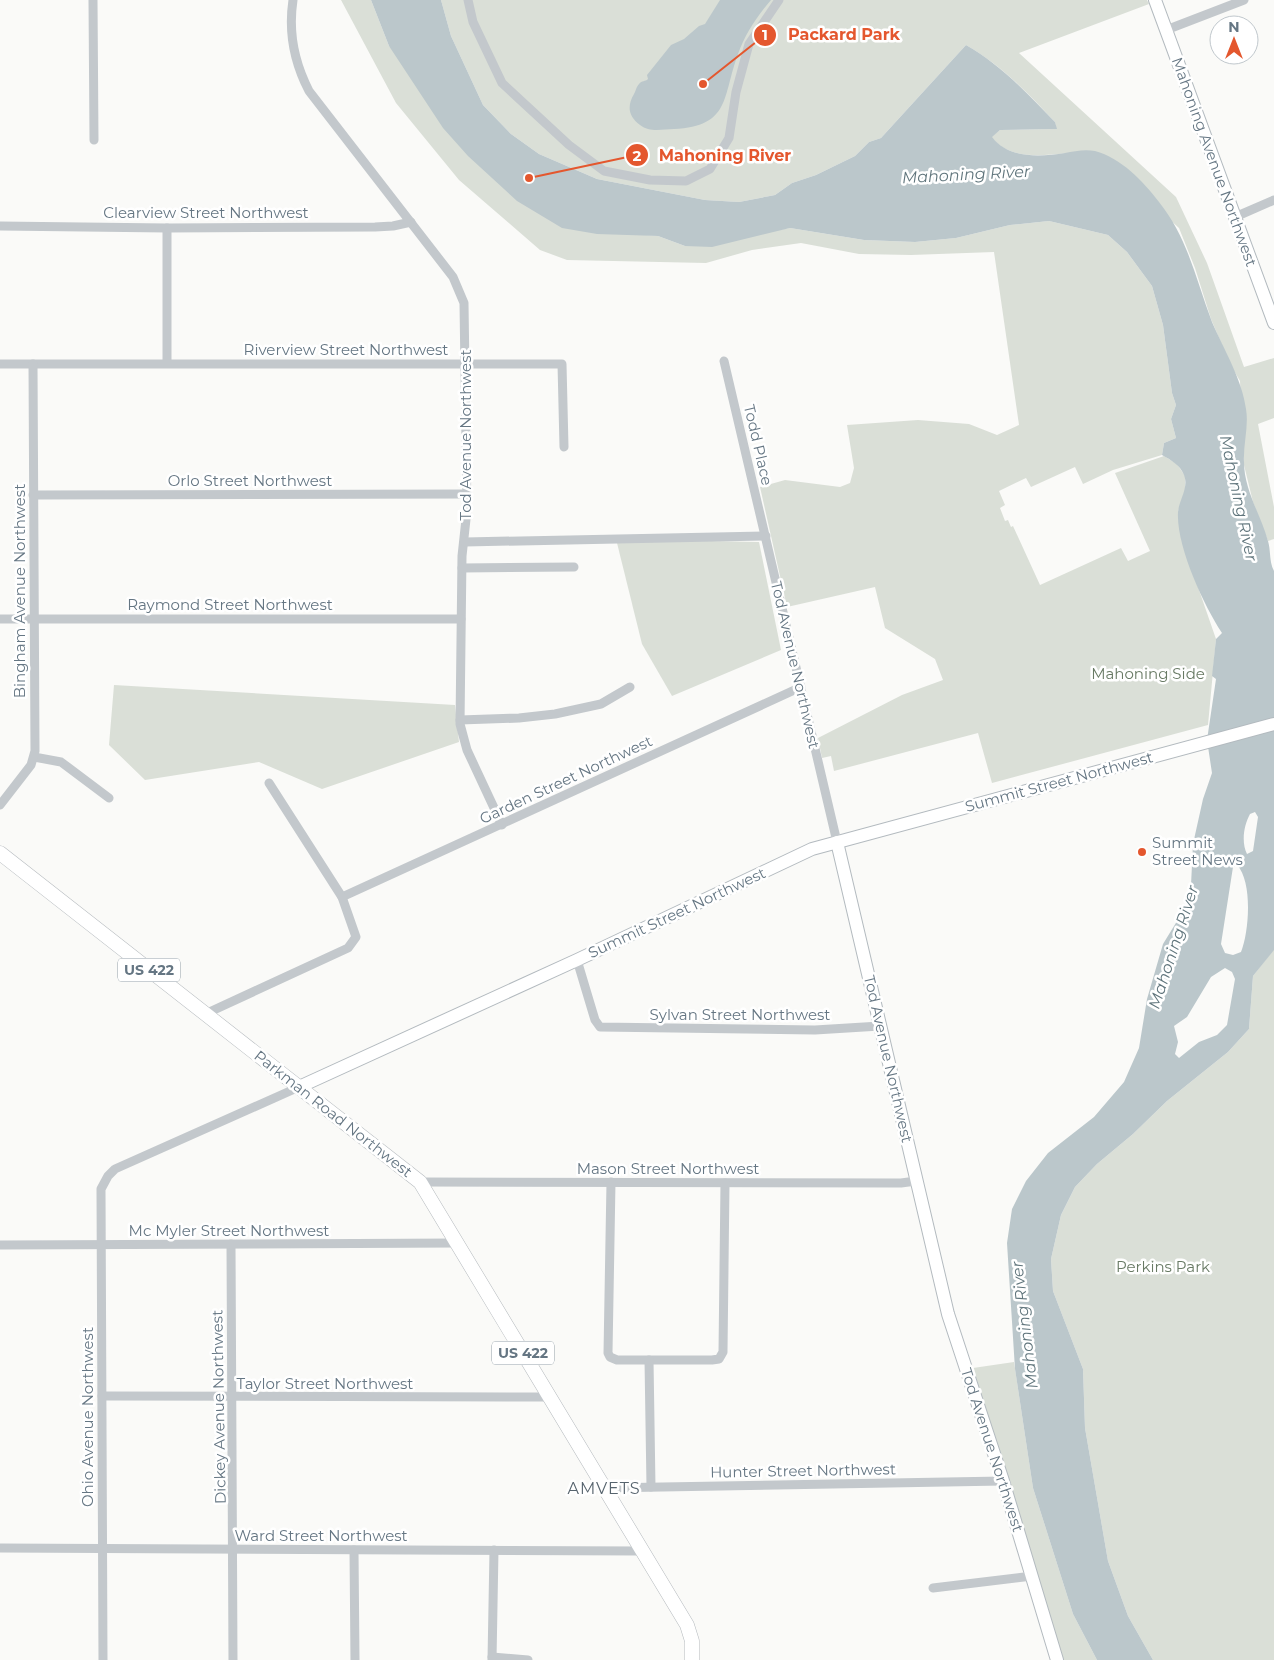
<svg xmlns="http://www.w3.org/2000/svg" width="1274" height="1660" font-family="Montserrat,sans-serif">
  <rect width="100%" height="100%" fill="#fafaf8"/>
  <g fill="#dadfd7">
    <polygon points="341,0 371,0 389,46 633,234 658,236 685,246 790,228 864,240 915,242 956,238 1010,225 1049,221 1108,235 1127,252 1152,286 1163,325 1172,393 1176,405 1171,419 1176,438 1164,443 1162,455 1113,470 1083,484 1075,467 1031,487 1026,478 999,491 1005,505 1000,508 1005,521 1008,520 1011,527 1013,526 1040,585 1121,548 1128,561 1150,551 1115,473 1164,456 1177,464 1185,476 1185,492 1178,511 1182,541 1216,639 1208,725 992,783 978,733 834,771 831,756 822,758 818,738 902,695 943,680 935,659 885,628 875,587 787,607 760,487 785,480 840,487 850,483 854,468 847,425 918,420 969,424 997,435 1019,425 994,252 911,255 859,254 801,243 752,250 706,263 567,260 540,250 459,180 396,103"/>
    <path d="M441,0H1147L1149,4L1019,53L1176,197L1207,263L1244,367L1274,358V418L1258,424L1274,507V539L1268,541L1253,502L1244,465L1240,381L1230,364L1211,319L1195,268L1179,228L1094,151C1060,151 1016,167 991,137L1000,130L1056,129L1055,122C1028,93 1001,65 966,45L881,138L869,142L855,156L816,175L792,183L775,195L739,202L705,200L597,179L539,154L511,134L483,105L451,36Z"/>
    <polygon points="616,539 759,542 781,650 672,696 642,644"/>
    <polygon points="114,685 455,705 459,742 322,789 259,762 145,780 109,745"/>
    <polygon points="1274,949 1274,1660 1153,1660 1128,1616 1108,1561 1085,1428 1083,1369 1053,1291 1051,1259 1061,1215 1075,1187 1097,1164 1133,1134 1167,1101 1228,1052 1249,1029 1253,976"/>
    <polygon points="1014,1362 1033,1488 1073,1614 1097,1660 1063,1660 973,1368"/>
  </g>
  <g fill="#bbc7cb" fill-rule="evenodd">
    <path d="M371,0H441L451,36L483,105L511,134L539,154L597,179L705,200L739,202L775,195L792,183L816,175L855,156L869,142L881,138L966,45C1001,65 1027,93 1055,122L1057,129L1000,130L992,137C1009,159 1040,157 1065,153C1074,151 1086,149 1095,151C1121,158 1143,181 1159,202C1188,238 1196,280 1212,322C1224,350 1242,379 1246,409C1249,426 1243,445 1244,462C1244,490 1261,515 1268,541C1271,551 1269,562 1274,571V950L1253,976L1249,1029L1228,1052L1167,1101L1133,1134L1097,1164L1075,1187L1061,1215L1051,1259L1053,1291L1083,1369L1085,1428L1108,1561L1128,1616L1153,1660H1097L1073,1614L1033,1488L1015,1369L1007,1243L1012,1209L1026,1181L1048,1153L1094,1117L1124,1082L1139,1048L1147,999L1163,944L1182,913L1191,885L1193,844L1203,799L1212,773L1207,740L1216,679L1212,676L1216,639L1222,633C1204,606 1176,546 1178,512C1179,500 1189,488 1184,475C1180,465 1171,460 1162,455L1164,443L1176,438L1171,419L1176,405L1172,393L1163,325L1152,286L1127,252L1108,235L1049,221L1010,225L956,238L915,242L864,240L790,228L712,247L685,246L658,236L597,234L562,228L517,201L468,156L443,128L389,46ZM1255,812L1258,817L1253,851L1247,854C1241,842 1244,825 1250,814ZM1237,865C1253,882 1249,932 1241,952L1233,955L1225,953L1221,944L1233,867ZM1225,968L1232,972L1235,979L1227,1025L1217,1035L1199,1042L1179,1058L1175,1054L1178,1042L1174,1026L1187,1017L1211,977Z"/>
    <path d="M720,0H771C757,16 745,34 738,54C722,97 731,126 674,129C663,129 650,133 640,125C628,116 627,106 634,94C636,91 636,87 639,84C642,80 645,82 648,79L647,75L671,45L684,39L699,26L705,24Z"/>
  </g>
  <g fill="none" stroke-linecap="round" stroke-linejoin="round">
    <g stroke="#b3babf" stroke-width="14">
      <g id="secondary">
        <polyline points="1155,0 1274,323"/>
        <polyline points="837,842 948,1314 1003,1481 1057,1660"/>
        <polyline points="299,1087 577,960 812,849 1274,724"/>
      </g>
    </g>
    <g stroke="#b5babe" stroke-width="15">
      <polyline id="primary" points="0,853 420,1182 687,1625 692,1641 692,1660"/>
    </g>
    <g stroke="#c3c8cc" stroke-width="9">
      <polyline points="93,0 94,140"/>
      <path d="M293,0C288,33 294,62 309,91L453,277L464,303L467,510L462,556L460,724L467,750L502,825"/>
      <polyline points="468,0 473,22 502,83 569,145 604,171 650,180 686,181 710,169 729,138 736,92 749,44 779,0"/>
      <polyline points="1166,30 1244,0"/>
      <polyline points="1235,217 1274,200"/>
      <polyline points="0,226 167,228 375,227 393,226 411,222"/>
      <polyline points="167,228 167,363"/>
      <polyline points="724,361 837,842"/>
      <polyline points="0,364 562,364 564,447"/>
      <polyline points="33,495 467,494"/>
      <polyline points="465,542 766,536"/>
      <polyline points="462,568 574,567"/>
      <polyline points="0,619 461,619"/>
      <polyline points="460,720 519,718 555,714 601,704 630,687"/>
      <polyline points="34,757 61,762 109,798"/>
      <polyline points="0,805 31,765 35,751 33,364"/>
      <polyline points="342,897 801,687"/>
      <polyline points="577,960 595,1020 600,1027 815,1030 880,1026"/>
      <polyline points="205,1014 348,948 356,937 342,897 269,783"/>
      <polyline points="420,1182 901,1183 916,1181"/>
      <polyline points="611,1182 608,1353 610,1357 617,1360 712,1360 719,1359 723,1352 725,1183"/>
      <polyline points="231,1244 233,1660"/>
      <polyline points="0,1245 457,1243"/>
      <polyline points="649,1360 651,1487"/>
      <polyline points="102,1396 549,1397"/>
      <polyline points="604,1488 1003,1481"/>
      <polyline points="0,1548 641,1551"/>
      <polyline points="354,1550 355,1660"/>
      <polyline points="933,1588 1032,1576"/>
      <polyline points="492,1657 528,1660"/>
      <polyline points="103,1660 101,1189 108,1176 115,1169 299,1087"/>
      <polyline points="492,1660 494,1550"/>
    </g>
    <use href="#secondary" stroke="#fff" stroke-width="12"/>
    <use href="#primary" stroke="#fff" stroke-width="14"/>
  </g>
  <circle fill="#e4572e" stroke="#fff" stroke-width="2" cx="1142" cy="852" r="5"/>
  <g text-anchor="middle" stroke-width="5" stroke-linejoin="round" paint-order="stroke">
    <g fill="#fff" stroke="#939fa8" stroke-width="1">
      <rect x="118" y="958.5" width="62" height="23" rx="4"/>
      <rect x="492" y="1341.5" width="62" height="23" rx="4"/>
    </g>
    <g font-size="14" font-weight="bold" fill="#657683">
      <text x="149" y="975">US 422</text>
      <text x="523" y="1358">US 422</text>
    </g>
    <g font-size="15" fill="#657683" stroke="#fff">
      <text transform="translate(1214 162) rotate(70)" y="5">Mahoning Avenue Northwest</text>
      <text x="206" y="218">Clearview Street Northwest</text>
      <text x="346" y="355">Riverview Street Northwest</text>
      <text transform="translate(466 435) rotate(-90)" y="5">Tod Avenue Northwest</text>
      <text transform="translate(758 445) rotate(77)" y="5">Todd Place</text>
      <text x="250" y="486">Orlo Street Northwest</text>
      <text transform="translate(20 591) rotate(-90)" y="5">Bingham Avenue Northwest</text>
      <text x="230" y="610">Raymond Street Northwest</text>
      <text transform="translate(795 665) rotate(77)" y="5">Tod Avenue Northwest</text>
      <text transform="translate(566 780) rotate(-25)" y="5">Garden Street Northwest</text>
      <text transform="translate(1059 782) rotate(-15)" y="5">Summit Street Northwest</text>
      <text transform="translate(677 913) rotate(-25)" y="5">Summit Street Northwest</text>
      <text x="740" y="1020">Sylvan Street Northwest</text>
      <text transform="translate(888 1059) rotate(77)" y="5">Tod Avenue Northwest</text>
      <text transform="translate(333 1114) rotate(38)" y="5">Parkman Road Northwest</text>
      <text x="668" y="1174">Mason Street Northwest</text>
      <text x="229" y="1236">Mc Myler Street Northwest</text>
      <text x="325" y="1389">Taylor Street Northwest</text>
      <text transform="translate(219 1407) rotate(-91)" y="5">Dickey Avenue Northwest</text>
      <text transform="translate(88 1417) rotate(-90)" y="5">Ohio Avenue Northwest</text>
      <text transform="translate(992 1450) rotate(72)" y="5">Tod Avenue Northwest</text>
      <text transform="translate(803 1471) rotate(-1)" y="5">Hunter Street Northwest</text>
      <text x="321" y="1541">Ward Street Northwest</text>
    </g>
    <g font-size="15" fill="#687a64" stroke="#fff">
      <text x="1148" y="679">Mahoning Side</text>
      <text x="1163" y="1272">Perkins Park</text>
    </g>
    <g font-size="15" fill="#657683" stroke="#fff" text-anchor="start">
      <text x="1152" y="848">Summit<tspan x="1152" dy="17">Street News</tspan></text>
    </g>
    <g font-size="16" font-style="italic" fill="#60757c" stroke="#fff">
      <text transform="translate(966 174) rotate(-3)" y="6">Mahoning River</text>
      <text transform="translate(1239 498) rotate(78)" y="6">Mahoning River</text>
      <text transform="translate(1173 947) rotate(-72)" y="6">Mahoning River</text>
      <text transform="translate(1024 1325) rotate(-97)" y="6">Mahoning River</text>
    </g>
    <g font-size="16" letter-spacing="1" fill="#57646e" stroke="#fff">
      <text x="604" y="1494">AMVETS</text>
    </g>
  </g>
  <path fill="none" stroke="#e4572e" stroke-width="2" d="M703 84L765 35M529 178L637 155"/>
  <g fill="#e4572e" stroke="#fff" stroke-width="2">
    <circle cx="703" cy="84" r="5"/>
    <circle cx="529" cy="178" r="5"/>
    <circle cx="765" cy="35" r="12"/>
    <circle cx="637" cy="155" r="12"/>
  </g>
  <g font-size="15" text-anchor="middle" font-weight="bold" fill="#fff">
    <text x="765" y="40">1</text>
    <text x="637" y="161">2</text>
  </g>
  <g font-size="16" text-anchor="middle" font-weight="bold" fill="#e4572e" stroke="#fff" stroke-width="5" stroke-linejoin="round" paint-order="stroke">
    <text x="844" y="40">Packard Park</text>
    <text x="725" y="161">Mahoning River</text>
  </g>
  <g transform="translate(1234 40)"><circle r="24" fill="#ffffff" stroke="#c1c8cd"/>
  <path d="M0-4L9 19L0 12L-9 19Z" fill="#e4572e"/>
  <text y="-8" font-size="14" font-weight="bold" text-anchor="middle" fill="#657683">N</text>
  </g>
</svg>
